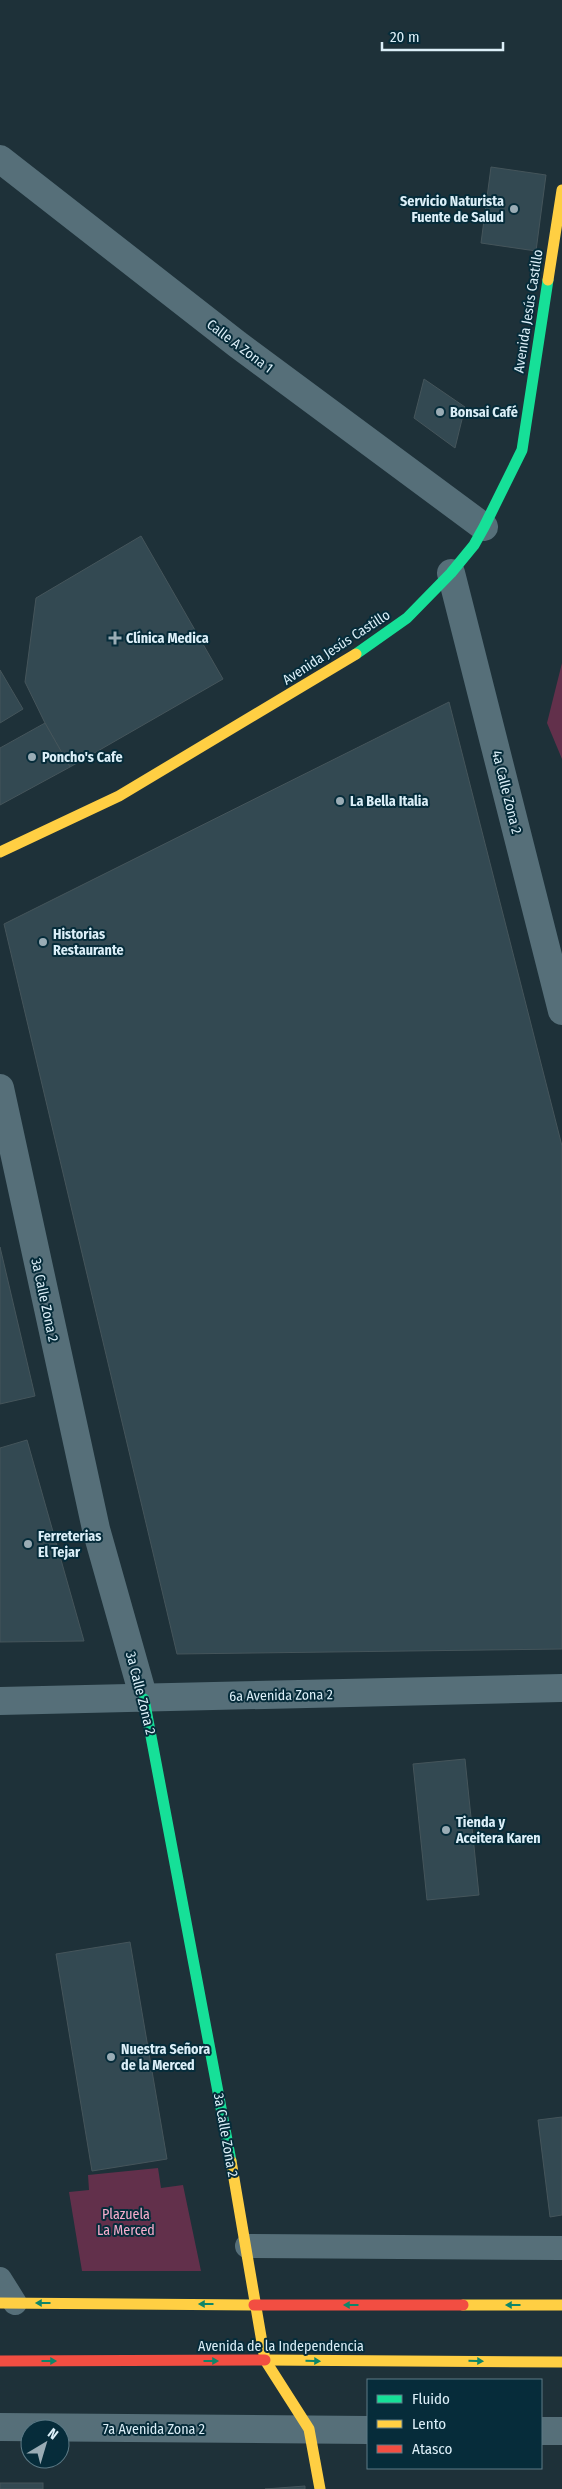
<svg xmlns="http://www.w3.org/2000/svg" width="562" height="2489" font-family="'Fira Sans Condensed',sans-serif">
  <rect width="100%" height="100%" fill="#1e3139"/>
  <g fill="#62304b">
    <polygon points="562,663 562,759 547,723"/>
    <polygon points="158,2168 161,2188 183,2185 201,2271 82,2271 69,2192 89,2190 88,2175"/>
  </g>
  <g fill="#334952" stroke="#45555b">
    <polygon points="491,167 546,175 536,251 481,243"/>
    <polygon points="424,379 465,407 455,448 414,418"/>
    <polygon points="141,536 223,679 70,767 45,723 25,682 36,598"/>
    <polygon points="0,670 23,709 0,723"/>
    <polygon points="449,702 562,1146 562,1649 177,1654 4,924"/>
    <polygon points="45,723 70,767 0,805 0,748"/>
    <polygon points="0,1247 35,1396 0,1404"/>
    <polygon points="27,1440 84,1641 0,1642 0,1448"/>
    <polygon points="465,1759 479,1895 427,1900 413,1764"/>
    <polygon points="130,1942 167,2159 92,2171 56,1954"/>
    <polygon points="562,2117 562,2215 550,2217 538,2120"/>
    <rect x="0" y="2483" width="43" height="6"/>
    <polygon points="305,2486 305,2489 265,2489"/>
  </g>
  <g fill="none" stroke-linecap="round" stroke-linejoin="round">
    <g stroke="#566f79" stroke-width="24">
      <polyline points="247,2246 562,2248"/>
      <polyline points="0,2279 15,2303"/>
    </g>
    <g stroke="#566f79" stroke-width="28">
      <polyline points="0,159 237,344 484,527"/>
      <polyline points="451,573 562,1011"/>
      <polyline points="0,1088 96,1529 144,1699"/>
      <polyline points="0,1701 562,1688"/>
      <polyline points="0,2427 368,2430"/>
      <polyline points="541,2431 562,2431"/>
    </g>
    <g stroke="#16e098" stroke-width="11">
      <polyline points="356,654 407,618 451,573 474,545 484,527 522,450 548,280"/>
      <polyline points="144,1699 231,2161"/>
    </g>
    <g stroke="#ffcf43" stroke-width="11">
      <polyline points="548,280 562,190"/>
      <polyline points="0,852 119,796 356,654"/>
      <polyline points="231,2161 265,2360 309,2429 320,2489"/>
      <polyline points="0,2303 254,2305"/>
      <polyline points="463,2305 562,2305"/>
      <polyline points="265,2360 562,2362"/>
    </g>
    <g stroke="#f24e42" stroke-width="11">
      <polyline points="254,2305 463,2305"/>
      <polyline points="0,2361 265,2360"/>
    </g>
  </g>
  <defs><path id="oneway-solid" d="M-6-.8H1V-3.2L6.5 0L1 3.2V.8H-6Z" transform="scale(1.25)"/></defs>
  <g fill="#0e8669">
    <use href="#oneway-solid" transform="translate(43 2303) rotate(-180)"/>
    <use href="#oneway-solid" transform="translate(206 2304) rotate(-180)"/>
    <use href="#oneway-solid" transform="translate(351 2305) rotate(-180)"/>
    <use href="#oneway-solid" transform="translate(513 2305) rotate(-180)"/>
    <use href="#oneway-solid" transform="translate(49 2361)"/>
    <use href="#oneway-solid" transform="translate(211 2361)"/>
    <use href="#oneway-solid" transform="translate(313 2361) rotate(1)"/>
    <use href="#oneway-solid" transform="translate(476 2361) rotate(1)"/>
  </g>
  <g fill="#9aacb5" stroke="#062c3a" stroke-width="2">
    <circle cx="514" cy="209" r="5"/>
    <circle cx="440" cy="412" r="5"/>
    <path d="M112.5 630.5h5v5h5v5h-5v5h-5v-5h-5v-5h5z"/>
    <circle cx="32" cy="757" r="5"/>
    <circle cx="340" cy="801" r="5"/>
    <circle cx="43" cy="942" r="5"/>
    <circle cx="28" cy="1544" r="5"/>
    <circle cx="446" cy="1830" r="5"/>
    <circle cx="111" cy="2057" r="5"/>
  </g>
  <g text-anchor="middle" stroke-width="4" stroke-linejoin="round" paint-order="stroke">
    <g font-size="14" font-weight="bold" fill="#dceff8" stroke="#062c3a" text-anchor="start">
      <text x="504" y="206" text-anchor="end">Servicio Naturista<tspan x="504" dy="16">Fuente de Salud</tspan></text>
      <text x="450" y="417">Bonsai Café</text>
      <text x="126" y="643">Clínica Medica</text>
      <text x="42" y="762">Poncho's Cafe</text>
      <text x="350" y="806">La Bella Italia</text>
      <text x="53" y="939">Historias<tspan x="53" dy="16">Restaurante</tspan></text>
      <text x="38" y="1541">Ferreterias<tspan x="38" dy="16">El Tejar</tspan></text>
      <text x="456" y="1827">Tienda y<tspan x="456" dy="16">Aceitera Karen</tspan></text>
      <text x="121" y="2054">Nuestra Señora<tspan x="121" dy="16">de la Merced</tspan></text>
    </g>
    <g font-size="14" fill="#dceff8" stroke="#062c3a">
      <text transform="translate(528 311) rotate(-81)" y="5">Avenida Jesús Castillo</text>
      <text transform="translate(240 346) rotate(37)" y="5">Calle A Zona 1</text>
      <text transform="translate(336 647) rotate(-33)" y="5">Avenida Jesús Castillo</text>
      <text transform="translate(507 792) rotate(76)" y="5">4a Calle Zona 2</text>
      <text transform="translate(45 1300) rotate(78)" y="5">3a Calle Zona 2</text>
      <text transform="translate(141 1693) rotate(76)" y="5">3a Calle Zona 2</text>
      <text transform="translate(281 1695) rotate(-1)" y="5">6a Avenida Zona 2</text>
      <text transform="translate(226 2135) rotate(80)" y="5">3a Calle Zona 2</text>
      <text x="281" y="2351">Avenida de la Independencia</text>
      <text x="154" y="2434">7a Avenida Zona 2</text>
    </g>
    <g font-size="14" fill="#f7adcd" stroke="#062c3a">
      <text x="126" y="2219">Plazuela<tspan x="126" dy="16">La Merced</tspan></text>
    </g>
  </g>
  <rect x="367" y="2379" width="175" height="90" fill="#062c3a" stroke="#5c7a86"/>
  <rect x="377" y="2395" width="25" height="8" fill="#16e098" stroke="#5c7a86"/>
  <text x="412" y="2404" font-size="15" fill="#dceff8">Fluido</text>
  <rect x="377" y="2420" width="25" height="8" fill="#ffcf43" stroke="#5c7a86"/>
  <text x="412" y="2429" font-size="15" fill="#dceff8">Lento</text>
  <rect x="377" y="2445" width="25" height="8" fill="#f24e42" stroke="#5c7a86"/>
  <text x="412" y="2454" font-size="15" fill="#dceff8">Atasco</text>
  <g transform="translate(45 2444) rotate(38)"><circle r="24" fill="#062c3a" stroke="#5c7a86"/>
  <path d="M0-4L9 19L0 12L-9 19Z" fill="#9aacb5"/>
  <text y="-8" font-size="14" font-weight="bold" text-anchor="middle" fill="#dceff8">N</text>
  </g>
  <path d="M382 42v8h121v-8" fill="none" stroke="#dceff8" stroke-width="2.5"/>
  <text x="390" y="42" font-size="15" fill="#dceff8" stroke="#062c3a" stroke-width="4" paint-order="stroke">20 m</text>
</svg>
